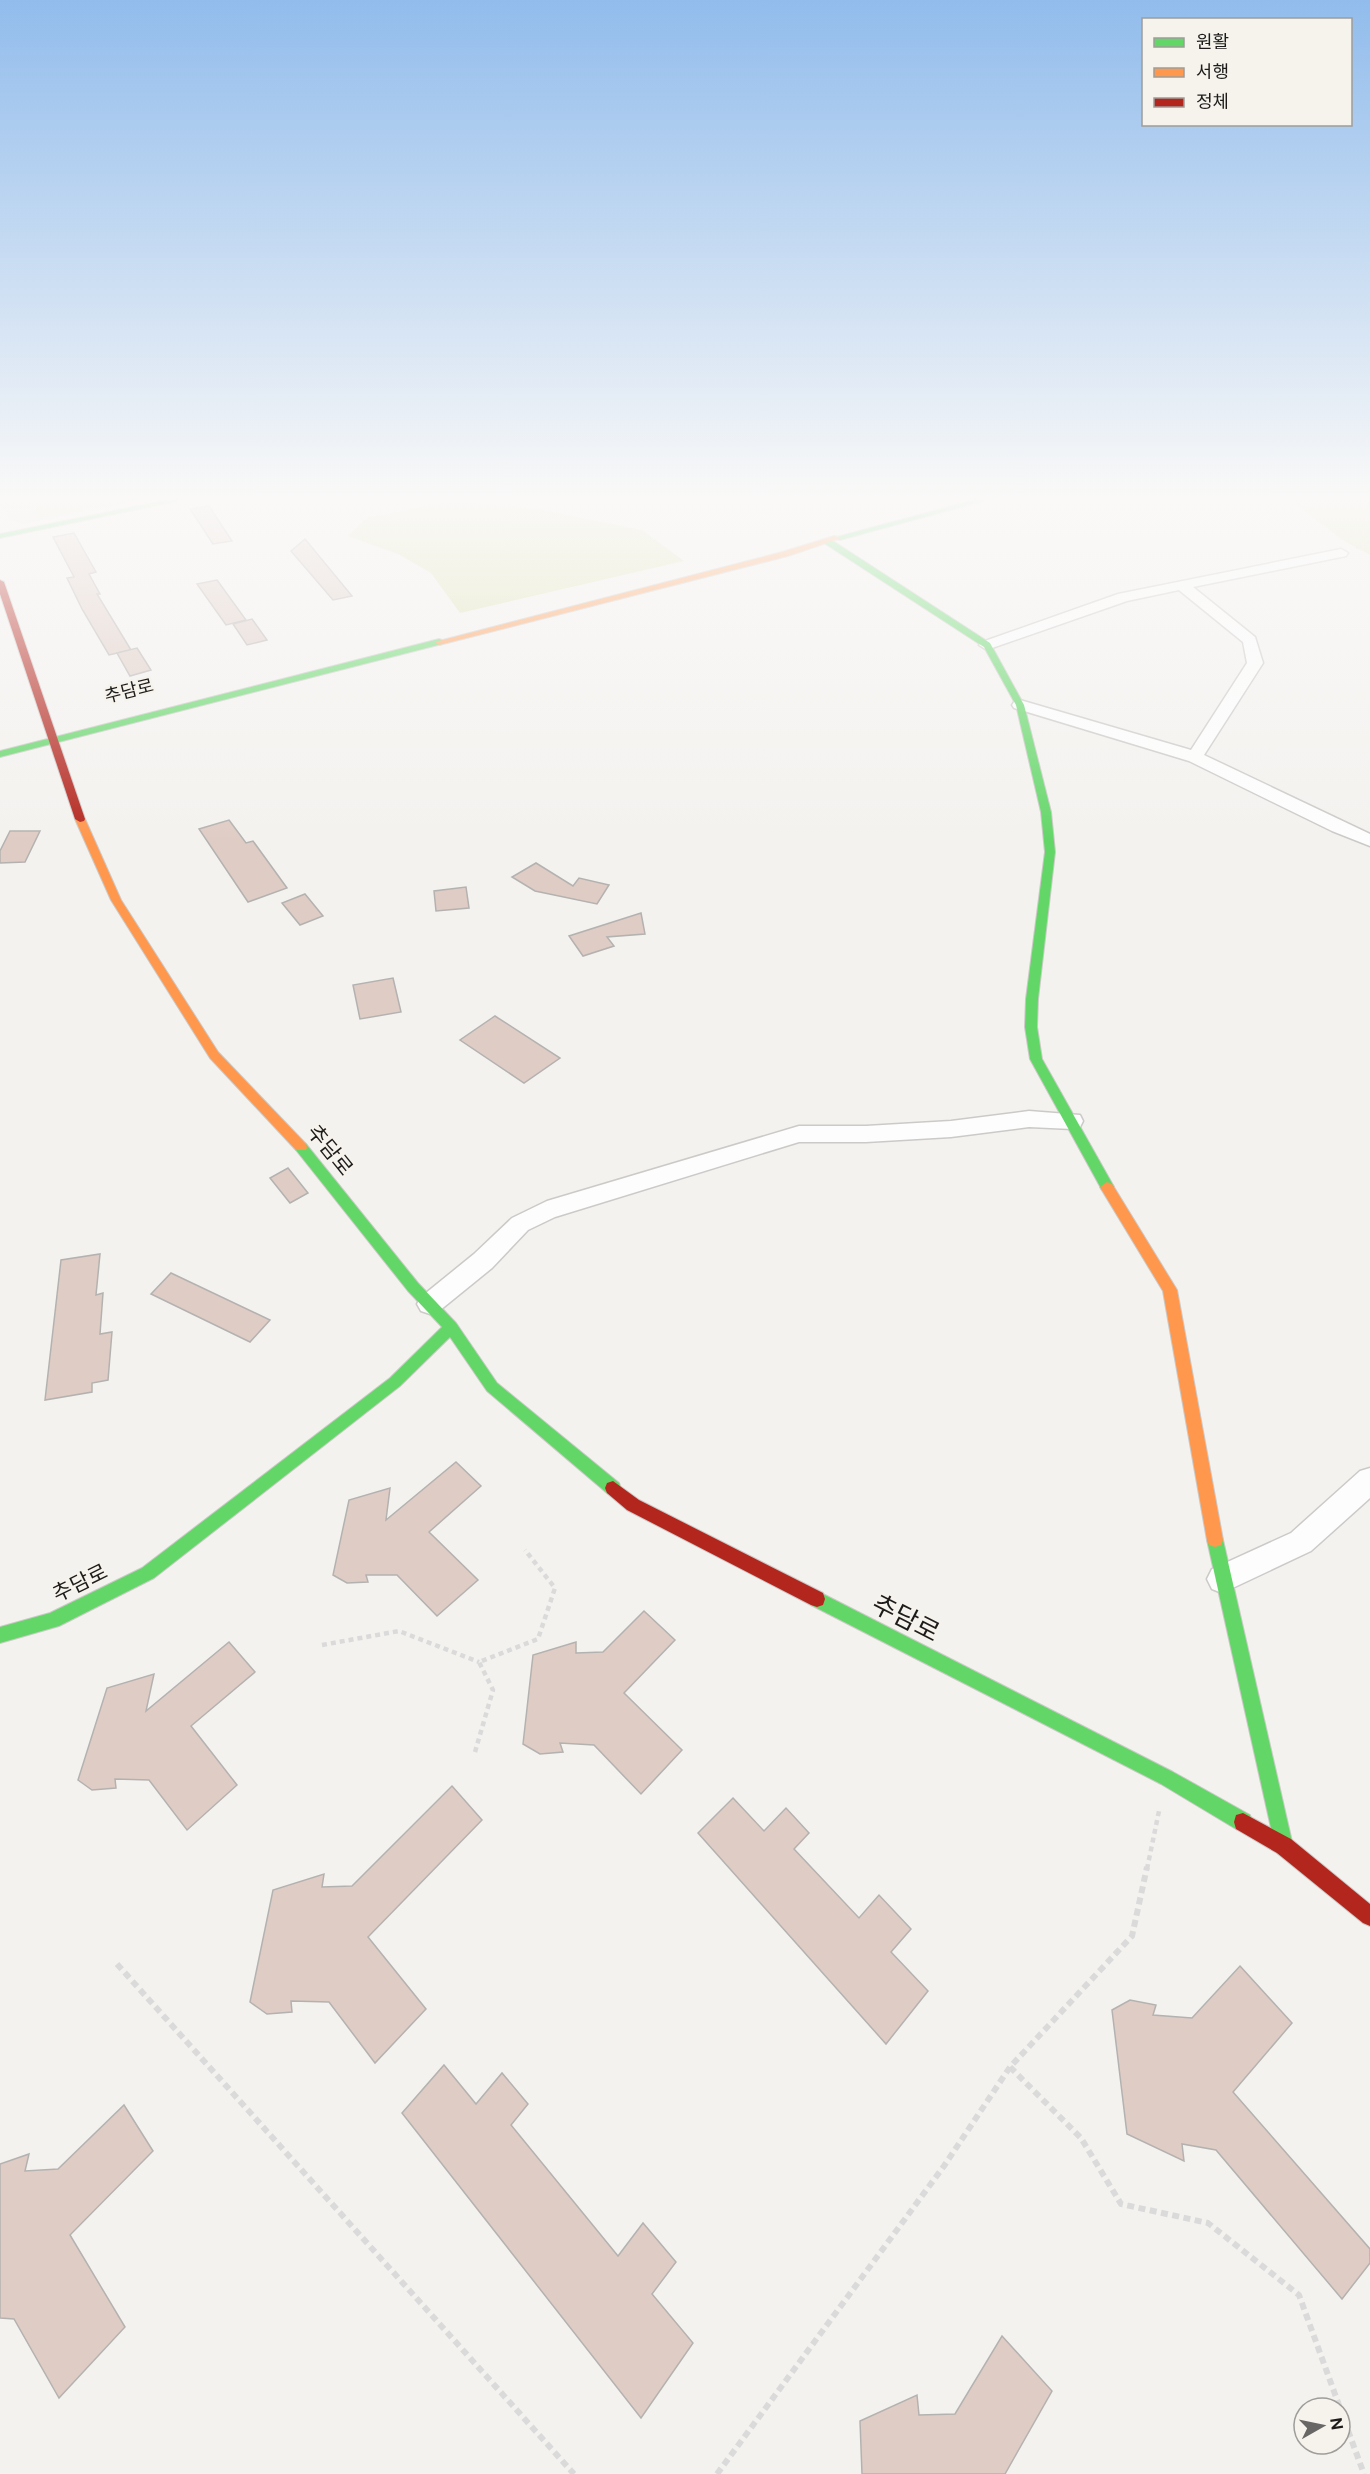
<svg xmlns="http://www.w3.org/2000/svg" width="1370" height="2474" font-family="'Public Sans','Noto Sans KR',sans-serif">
  <rect width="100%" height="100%" fill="#f4f2ef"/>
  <polygon fill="#e9e7de" points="0,495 165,495 24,524 10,520 0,504"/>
  <g fill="#e0e2b6">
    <polygon points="28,495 100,495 106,505 40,518"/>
    <polygon points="1285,495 1370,495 1370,555 1341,539"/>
    <polygon points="452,501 538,509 642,530 684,561 460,613 431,573 398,554 348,536 367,518"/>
  </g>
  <g fill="#dfccc5" stroke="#b4b2b0" stroke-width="1.5">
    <polygon points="209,506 232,541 213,544 190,509"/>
    <polygon points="74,533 96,572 89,574 100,594 97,594 131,650 109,655 82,609 67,578 74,577 53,537"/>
    <polygon points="305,539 352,596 333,600 291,551"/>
    <polygon points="217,580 246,620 226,625 197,584"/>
    <polygon points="252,619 267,640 247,645 233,624"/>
    <polygon points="137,648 151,670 130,676 117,653"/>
    <polygon points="229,820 246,843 253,841 287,888 248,902 199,829"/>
    <polygon points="10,831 40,831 25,862 0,863 0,851"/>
    <polygon points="536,863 573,886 579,878 609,885 597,904 535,891 512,877"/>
    <polygon points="466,887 469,908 436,911 434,891"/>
    <polygon points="305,894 323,916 300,925 282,903"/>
    <polygon points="641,913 645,934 607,937 614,946 583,956 569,936"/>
    <polygon points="393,978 401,1012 360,1019 353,985"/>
    <polygon points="495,1016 560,1058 524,1083 460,1040"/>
    <polygon points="288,1168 308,1193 290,1203 270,1178"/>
    <polygon points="100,1254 96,1295 103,1293 100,1334 112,1332 108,1380 92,1383 92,1392 45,1400 61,1260"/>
    <polygon points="171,1273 270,1320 250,1342 151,1294"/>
    <polygon points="456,1462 481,1486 429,1532 478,1580 437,1616 397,1575 366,1575 368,1582 347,1583 333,1575 349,1500 390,1488 386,1520"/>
    <polygon points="644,1611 675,1640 624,1693 682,1750 641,1794 594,1745 560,1743 563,1752 540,1754 523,1744 533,1655 576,1642 576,1653 603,1652"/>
    <polygon points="229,1642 255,1672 191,1726 237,1785 187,1830 149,1780 115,1779 116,1788 92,1790 78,1780 107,1688 154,1674 146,1711"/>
    <polygon points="452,1786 482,1820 368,1937 426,2009 375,2063 329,2002 291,2001 292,2012 267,2014 250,2002 273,1890 324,1874 322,1887 352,1886"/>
    <polygon points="733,1798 764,1831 786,1808 809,1833 794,1849 859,1918 879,1895 911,1929 891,1952 928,1991 886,2044 698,1833"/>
    <polygon points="1240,1966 1292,2023 1233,2092 1370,2249 1370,2263 1342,2299 1216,2150 1182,2144 1184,2161 1127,2134 1112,2010 1130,2000 1156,2005 1153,2015 1192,2018"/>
    <polygon points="444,2065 476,2104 502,2073 528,2104 511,2125 618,2256 643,2223 676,2262 652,2294 693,2343 641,2418 402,2113"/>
    <polygon points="124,2105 153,2151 70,2235 125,2327 59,2398 14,2319 0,2318 0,2164 29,2154 25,2171 58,2169"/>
    <polygon points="1002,2336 1052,2391 1005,2474 862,2474 860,2421 917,2395 919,2415 955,2414"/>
  </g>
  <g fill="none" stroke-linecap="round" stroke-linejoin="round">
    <g stroke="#cccac8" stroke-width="3">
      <g id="street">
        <polygon points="1341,549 1348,553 1346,556 1193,587 1255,637 1263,663 1204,755 1370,834 1370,846 1332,831 1189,761 1014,708 1012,705 1014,702 1020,700 1191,750 1247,663 1243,642 1179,590 1127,601 992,648 987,650 979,645 982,642 1118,594"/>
        <polygon points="1029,1111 1080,1115 1083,1121 1080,1127 1072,1129 1029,1127 951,1137 866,1142 799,1142 555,1217 528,1230 492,1268 439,1311 430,1314 421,1311 417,1304 421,1297 474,1254 512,1218 547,1201 799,1126 866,1126 951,1121"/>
        <polygon points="1370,1468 1370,1498 1311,1551 1222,1593 1212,1589 1207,1579 1212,1569 1291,1533 1360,1471"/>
      </g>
    </g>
    <g stroke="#cccac8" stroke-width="2">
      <g id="fast">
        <polygon points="192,495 206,495 0,538 0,534"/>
        <polygon points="993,495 1005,495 840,540 833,538"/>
        <polygon points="824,539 830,539 990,643 1024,705 1051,812 1055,852 1038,999 1037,1027 1042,1059 1114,1187 1112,1190 1102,1190 1030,1059 1025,1027 1026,999 1045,852 1041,812 1016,705 984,647 824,543"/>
        <polygon points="439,639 442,640 442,644 0,757 0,751"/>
        <polygon points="301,1142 306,1144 418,1283 456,1323 497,1383 619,1483 621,1488 619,1493 613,1495 607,1493 487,1391 450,1337 400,1386 154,1578 59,1626 0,1643 0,1627 50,1613 142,1568 390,1378 442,1327 408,1291 296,1150 295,1147"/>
        <polygon points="1215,1533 1221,1535 1223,1540 1293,1846 1291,1853 1284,1855 1277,1853 1275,1846 1207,1540 1209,1535"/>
        <polygon points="817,1591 1173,1772 1250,1815 1252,1822 1250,1829 1243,1831 1236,1829 1161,1784 811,1605 809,1599 811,1593"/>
      </g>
    </g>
    <g stroke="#cccac8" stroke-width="2">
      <g id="slow">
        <polygon points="834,536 841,538 788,556 439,645 435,642 782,552"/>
        <polygon points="80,816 85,819 121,900 218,1052 306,1144 307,1147 306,1150 296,1150 210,1058 111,900 75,819"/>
        <polygon points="1107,1182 1112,1184 1177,1290 1223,1540 1221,1545 1215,1547 1209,1545 1207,1540 1163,1291 1100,1187"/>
      </g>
    </g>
    <g stroke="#cccac8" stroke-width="2">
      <g id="jam">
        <polygon points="0,580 4,582 85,819 84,821 80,822 75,819 0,594"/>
        <polygon points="613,1481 639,1500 823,1593 825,1599 823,1605 817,1607 811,1605 627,1510 607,1493 605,1488 607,1483"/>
        <polygon points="1243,1813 1291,1839 1370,1904 1370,1926 1363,1923 1277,1853 1236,1829 1234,1822 1236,1815"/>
      </g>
    </g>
    <polyline stroke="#dadada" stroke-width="2" stroke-dasharray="3 1.5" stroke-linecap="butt" points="1356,548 1370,542"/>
    <g stroke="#dadada" stroke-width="4.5" stroke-dasharray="5 4" stroke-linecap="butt">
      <polyline points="322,1645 399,1631 479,1662"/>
      <polyline points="475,1752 493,1690 479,1662 538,1639 555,1588 525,1550"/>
      <polyline points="1147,1869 1159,1811"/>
    </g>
    <g stroke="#dadada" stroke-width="6" stroke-dasharray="7 4.5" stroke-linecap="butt">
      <polyline points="117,1964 574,2474"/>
      <polyline points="1010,2067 1081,2138 1121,2204 1208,2223 1299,2295 1340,2408"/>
      <polyline points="1340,2409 1364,2474"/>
      <polyline points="717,2474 944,2166 1010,2067 1132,1936 1147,1867"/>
    </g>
    <use href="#street" fill="#fdfdfd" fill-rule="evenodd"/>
    <use href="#fast" fill="#63d668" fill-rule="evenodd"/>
    <use href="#slow" fill="#ff974d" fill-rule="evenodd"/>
    <use href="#jam" fill="#b3261e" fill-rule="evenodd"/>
  </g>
  <linearGradient id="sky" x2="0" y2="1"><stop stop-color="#91bcec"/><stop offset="0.59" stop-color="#faf9f8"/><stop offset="1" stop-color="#faf9f8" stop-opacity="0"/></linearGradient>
  <rect width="1370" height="841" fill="url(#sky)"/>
  <g text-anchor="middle" stroke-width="4.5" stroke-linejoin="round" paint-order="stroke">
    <g font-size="18" fill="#1d1c1a" stroke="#f6f3ed">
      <text transform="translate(129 691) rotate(-14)" y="6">추담로</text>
    </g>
    <g font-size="21" fill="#1d1c1a" stroke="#f6f3ed">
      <text transform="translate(330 1150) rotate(51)" y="7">추담로</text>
      <text transform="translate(80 1583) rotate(-26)" y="7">추담로</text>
    </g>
    <g font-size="26" fill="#1d1c1a" stroke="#f6f3ed">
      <text transform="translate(906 1618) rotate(27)" y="9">추담로</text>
    </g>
  </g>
  <rect x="1142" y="18" width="210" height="108" fill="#f6f3ed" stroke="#9f9d99" stroke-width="1.5"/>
  <rect x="1154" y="38" width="30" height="9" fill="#63d668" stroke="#9f9d99" stroke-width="1.5"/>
  <text x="1196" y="48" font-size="18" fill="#1d1c1a">원활</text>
  <rect x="1154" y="68" width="30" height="9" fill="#ff974d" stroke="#9f9d99" stroke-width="1.5"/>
  <text x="1196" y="78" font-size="18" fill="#1d1c1a">서행</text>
  <rect x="1154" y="98" width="30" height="9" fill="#b3261e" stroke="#9f9d99" stroke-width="1.5"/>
  <text x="1196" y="108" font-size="18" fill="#1d1c1a">정체</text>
  <g transform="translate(1322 2426) rotate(81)"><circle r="28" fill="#f6f3ed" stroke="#9f9d99" stroke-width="1.5"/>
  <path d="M0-4.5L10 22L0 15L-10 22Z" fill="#686765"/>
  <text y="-9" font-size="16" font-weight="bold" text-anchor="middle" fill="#1d1c1a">N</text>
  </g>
</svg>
